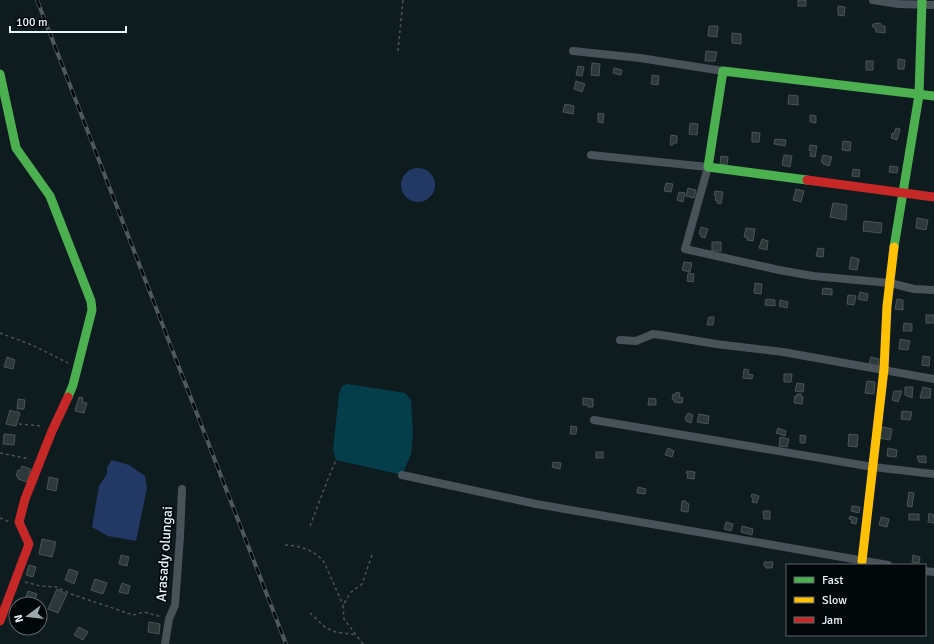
<svg xmlns="http://www.w3.org/2000/svg" width="934" height="644" font-family="Signika,sans-serif">
  <rect width="100%" height="100%" fill="#0e1b1f"/>
  <polygon fill="#053e4b" points="348,384 405,393 411,400 413,434 411,454 402,475 336,460 333,450 339,394 342,386"/>
  <g fill="#223966">
    <circle cx="418" cy="185" r="17"/>
    <polygon points="112,460 129,465 145,476 147,488 136,541 108,536 92,527 99,486 107,474 107,467"/>
  </g>
  <g fill="#2d383a" stroke="#485455">
    <rect x="798" y="0" width="8" height="6"/>
    <polygon points="838,6 845,7 844,16 838,15"/>
    <polygon points="880,23 882,26 885,26 885,33 876,32 875,27 872,27 873,24"/>
    <polygon points="709,26 718,26 717,37 708,36"/>
    <polygon points="732,33 741,34 741,44 732,43"/>
    <polygon points="706,51 717,52 715,61 705,61"/>
    <polygon points="898,59 905,60 904,69 898,69"/>
    <rect x="866" y="61" width="7" height="9"/>
    <polygon points="592,63 600,64 599,76 591,75"/>
    <polygon points="578,66 584,67 582,76 576,75"/>
    <polygon points="614,68 622,70 621,75 613,73"/>
    <polygon points="652,75 659,76 658,85 651,84"/>
    <polygon points="576,81 585,84 582,92 574,89"/>
    <polygon points="789,95 798,96 798,105 788,104"/>
    <polygon points="565,104 574,106 573,114 563,112"/>
    <polygon points="598,113 604,114 603,123 598,122"/>
    <polygon points="810,115 816,116 816,123 810,122"/>
    <polygon points="690,123 698,124 697,135 689,134"/>
    <polygon points="896,128 900,129 897,140 891,138 892,133 894,134"/>
    <polygon points="752,132 760,133 759,142 752,142"/>
    <polygon points="671,135 677,136 677,143 673,143 673,145 670,145"/>
    <polygon points="775,139 786,140 785,146 774,144"/>
    <polygon points="843,141 851,142 850,151 842,150"/>
    <polygon points="810,145 817,146 815,157 810,156 811,151 809,150"/>
    <polygon points="784,155 792,156 790,167 782,165"/>
    <polygon points="823,155 832,157 829,166 823,164 824,163 821,162"/>
    <polygon points="721,156 728,157 727,165 720,164"/>
    <polygon points="890,166 898,167 897,173 889,172"/>
    <polygon points="853,169 860,170 859,177 852,176"/>
    <polygon points="666,183 673,184 671,192 664,191"/>
    <polygon points="688,188 696,190 694,198 686,196"/>
    <polygon points="796,189 804,191 801,202 793,200"/>
    <polygon points="715,191 723,192 721,204 717,203 718,201 715,200 716,196 714,195"/>
    <polygon points="679,192 685,193 683,202 677,200"/>
    <polygon points="833,203 847,205 846,220 830,217"/>
    <polygon points="917,218 928,220 926,230 916,228"/>
    <polygon points="864,221 882,223 881,233 863,231"/>
    <polygon points="701,227 708,229 705,238 701,237 701,235 699,234"/>
    <polygon points="746,228 755,229 753,241 747,240 748,238 744,237"/>
    <polygon points="762,239 768,241 767,250 759,248"/>
    <rect x="712" y="242" width="9" height="9"/>
    <polygon points="818,248 824,249 823,257 816,256"/>
    <polygon points="851,257 859,259 857,270 849,269"/>
    <polygon points="684,262 692,263 690,272 682,270"/>
    <polygon points="688,273 694,274 693,282 687,281"/>
    <polygon points="755,283 762,284 761,294 754,293"/>
    <polygon points="823,288 832,289 832,295 822,294"/>
    <polygon points="860,292 868,294 867,301 858,299"/>
    <polygon points="848,295 856,296 854,305 847,304"/>
    <polygon points="766,299 775,300 775,306 765,305"/>
    <polygon points="897,299 903,300 903,310 895,309"/>
    <polygon points="780,300 788,302 787,308 779,306"/>
    <rect x="926" y="315" width="8" height="8"/>
    <polygon points="709,317 714,317 713,325 707,325"/>
    <polygon points="904,323 912,324 912,331 903,331"/>
    <polygon points="900,339 910,341 908,350 899,349"/>
    <polygon points="923,356 930,357 929,366 922,365"/>
    <polygon points="7,357 15,360 13,369 4,367"/>
    <polygon points="871,357 879,359 878,366 869,364"/>
    <polygon points="744,369 749,370 748,374 753,375 752,379 743,378"/>
    <polygon points="784,374 792,374 791,382 784,382"/>
    <polygon points="867,381 875,382 874,394 865,393"/>
    <polygon points="797,383 804,384 803,392 795,391"/>
    <polygon points="905,387 913,387 912,398 905,395"/>
    <polygon points="923,387 931,389 930,398 920,398"/>
    <polygon points="894,391 902,391 898,402 892,400"/>
    <polygon points="676,392 680,393 679,397 683,398 682,403 674,402 674,400 672,399 673,394 676,395"/>
    <polygon points="797,394 801,394 801,396 803,397 802,404 794,403 795,396 797,396"/>
    <polygon points="79,397 83,398 82,402 87,403 84,413 75,411"/>
    <polygon points="583,398 593,399 593,407 588,407 588,405 583,405"/>
    <polygon points="649,398 656,399 656,405 648,405"/>
    <polygon points="18,399 25,400 24,409 17,409"/>
    <polygon points="10,410 15,412 16,411 20,413 16,426 6,424"/>
    <polygon points="902,411 912,412 910,420 901,419"/>
    <polygon points="688,413 693,415 691,423 686,421 686,419 685,418"/>
    <polygon points="699,414 709,416 708,424 697,422"/>
    <polygon points="571,426 577,427 576,434 570,434"/>
    <polygon points="882,427 892,429 890,440 879,438"/>
    <polygon points="778,428 786,431 785,436 776,433"/>
    <polygon points="4,434 15,435 14,445 3,444"/>
    <polygon points="849,434 858,435 857,447 848,446"/>
    <polygon points="800,435 806,436 805,443 800,443"/>
    <polygon points="780,437 789,439 787,447 779,446"/>
    <polygon points="668,448 674,451 672,457 665,455"/>
    <polygon points="888,448 897,450 896,457 887,456"/>
    <rect x="596" y="452" width="7" height="6"/>
    <polygon points="917,456 926,456 926,463 919,462"/>
    <polygon points="553,462 561,463 560,469 552,467"/>
    <polygon points="22,466 31,469 27,482 18,479 18,476 16,476 18,470 20,471"/>
    <polygon points="687,471 695,472 694,479 687,478 688,473 686,473"/>
    <polygon points="49,477 58,479 56,491 47,489"/>
    <polygon points="638,487 646,489 645,494 637,493"/>
    <polygon points="909,492 914,493 912,507 907,506"/>
    <polygon points="752,494 759,496 757,503 752,502 753,498 751,497"/>
    <polygon points="682,501 686,501 686,503 689,504 688,512 681,511"/>
    <polygon points="852,506 860,507 859,513 851,511"/>
    <polygon points="763,511 770,511 770,519 764,519"/>
    <polygon points="929,513 934,515 934,523 928,522"/>
    <rect x="909" y="514" width="10" height="6"/>
    <polygon points="850,516 857,518 856,524 851,523 852,520 849,519"/>
    <polygon points="881,517 889,519 887,527 879,525"/>
    <polygon points="726,522 733,524 731,531 724,529"/>
    <polygon points="742,526 753,529 752,535 741,532"/>
    <polygon points="42,539 56,542 52,557 39,554"/>
    <polygon points="121,555 129,557 127,566 119,564"/>
    <polygon points="913,555 920,557 919,563 912,562"/>
    <polygon points="764,562 773,562 772,568 766,568 766,566 764,566"/>
    <polygon points="29,565 36,567 33,577 26,575"/>
    <polygon points="69,569 78,572 74,584 65,580"/>
    <polygon points="95,579 107,583 103,594 91,590"/>
    <polygon points="122,583 130,586 128,594 119,592"/>
    <polygon points="57,589 67,594 58,613 48,609"/>
    <polygon points="28,591 37,594 33,604 25,601"/>
    <polygon points="149,622 160,624 159,634 148,632"/>
    <polygon points="79,627 88,632 83,640 74,635"/>
  </g>
  <g fill="none" stroke-linecap="round" stroke-linejoin="round">
    <g stroke="#4b5559" stroke-width="1.5" stroke-dasharray="3 3" stroke-linecap="butt">
      <polyline points="398,51 403,0"/>
      <polyline points="0,333 32,345 68,363"/>
      <polyline points="19,424 43,426"/>
      <polyline points="0,453 30,459"/>
      <polyline points="0,518 10,522"/>
      <polyline points="310,526 326,484 336,460"/>
      <path d="M285,545C300,546 315,550 324,562L343,605"/>
      <polyline points="25,582 40,586 57,587 71,594 133,615 144,612 162,617"/>
      <polyline points="310,613 326,628 336,632 357,635"/>
      <polyline points="363,644 344,619 343,605 351,592 362,584 372,555"/>
    </g>
    <g stroke="#495258" stroke-width="8">
      <polyline points="873,0 898,4 934,5"/>
      <polyline points="573,51 640,58 723,71"/>
      <polyline points="591,155 708,167 685,249 779,270 813,276 890,283 914,289 934,290"/>
      <polyline points="620,340 636,341 653,334 668,336 716,344 783,352 934,379"/>
      <polyline points="594,420 873,467 934,474"/>
      <polyline points="402,475 536,504 888,565"/>
      <polyline points="925,571 934,572"/>
      <polyline points="165,644 169,619 175,605 180,537 182,489"/>
    </g>
    <g stroke="#4caf50" stroke-width="9">
      <polyline points="0,74 16,148 50,196 91,301 92,310 73,385 68,397"/>
      <polyline points="807,180 708,167 723,71 934,96"/>
      <polyline points="894,247 919,95 922,0"/>
    </g>
    <polyline stroke="#ffc107" stroke-width="9" points="862,561 884,369 887,306 894,247"/>
    <g stroke="#c62828" stroke-width="9">
      <polyline points="807,180 934,197"/>
      <polyline points="0,621 29,544 19,522 25,499 52,431 68,397"/>
    </g>
    <g stroke="#4f585c" stroke-width="4">
      <polyline id="rail" points="37,0 286,644"/>
    </g>
    <use href="#rail" stroke="#02080a" stroke-width="2.5" stroke-dasharray="8" stroke-linecap="butt"/>
  </g>
  <g text-anchor="middle" stroke-width="3.5" stroke-linejoin="round" paint-order="stroke">
    <g font-size="14" fill="#e7f6fa" stroke="#02080a">
      <text transform="translate(164 554) rotate(-86)" y="5">Arasady olungai</text>
    </g>
  </g>
  <rect x="786" y="564" width="140" height="72" fill="#02080a" stroke="#5e676a"/>
  <rect x="794" y="577" width="20" height="6" fill="#4caf50" stroke="#5e676a"/>
  <text x="822" y="584" font-size="12" fill="#e7f6fa">Fast</text>
  <rect x="794" y="597" width="20" height="6" fill="#ffc107" stroke="#5e676a"/>
  <text x="822" y="604" font-size="12" fill="#e7f6fa">Slow</text>
  <rect x="794" y="617" width="20" height="6" fill="#c62828" stroke="#5e676a"/>
  <text x="822" y="624" font-size="12" fill="#e7f6fa">Jam</text>
  <g transform="translate(28 616) rotate(255)"><circle r="19" fill="#02080a" stroke="#5e676a"/>
  <path d="M0-3L7 15L0 10L-7 15Z" fill="#9ba9ad"/>
  <text y="-6" font-size="11" font-weight="bold" text-anchor="middle" fill="#e7f6fa">N</text>
  </g>
  <path d="M10 26v6h116v-6" fill="none" stroke="#e7f6fa" stroke-width="2"/>
  <text x="16" y="26" font-size="12" fill="#e7f6fa" stroke="#02080a" stroke-width="3" paint-order="stroke">100 m</text>
</svg>
